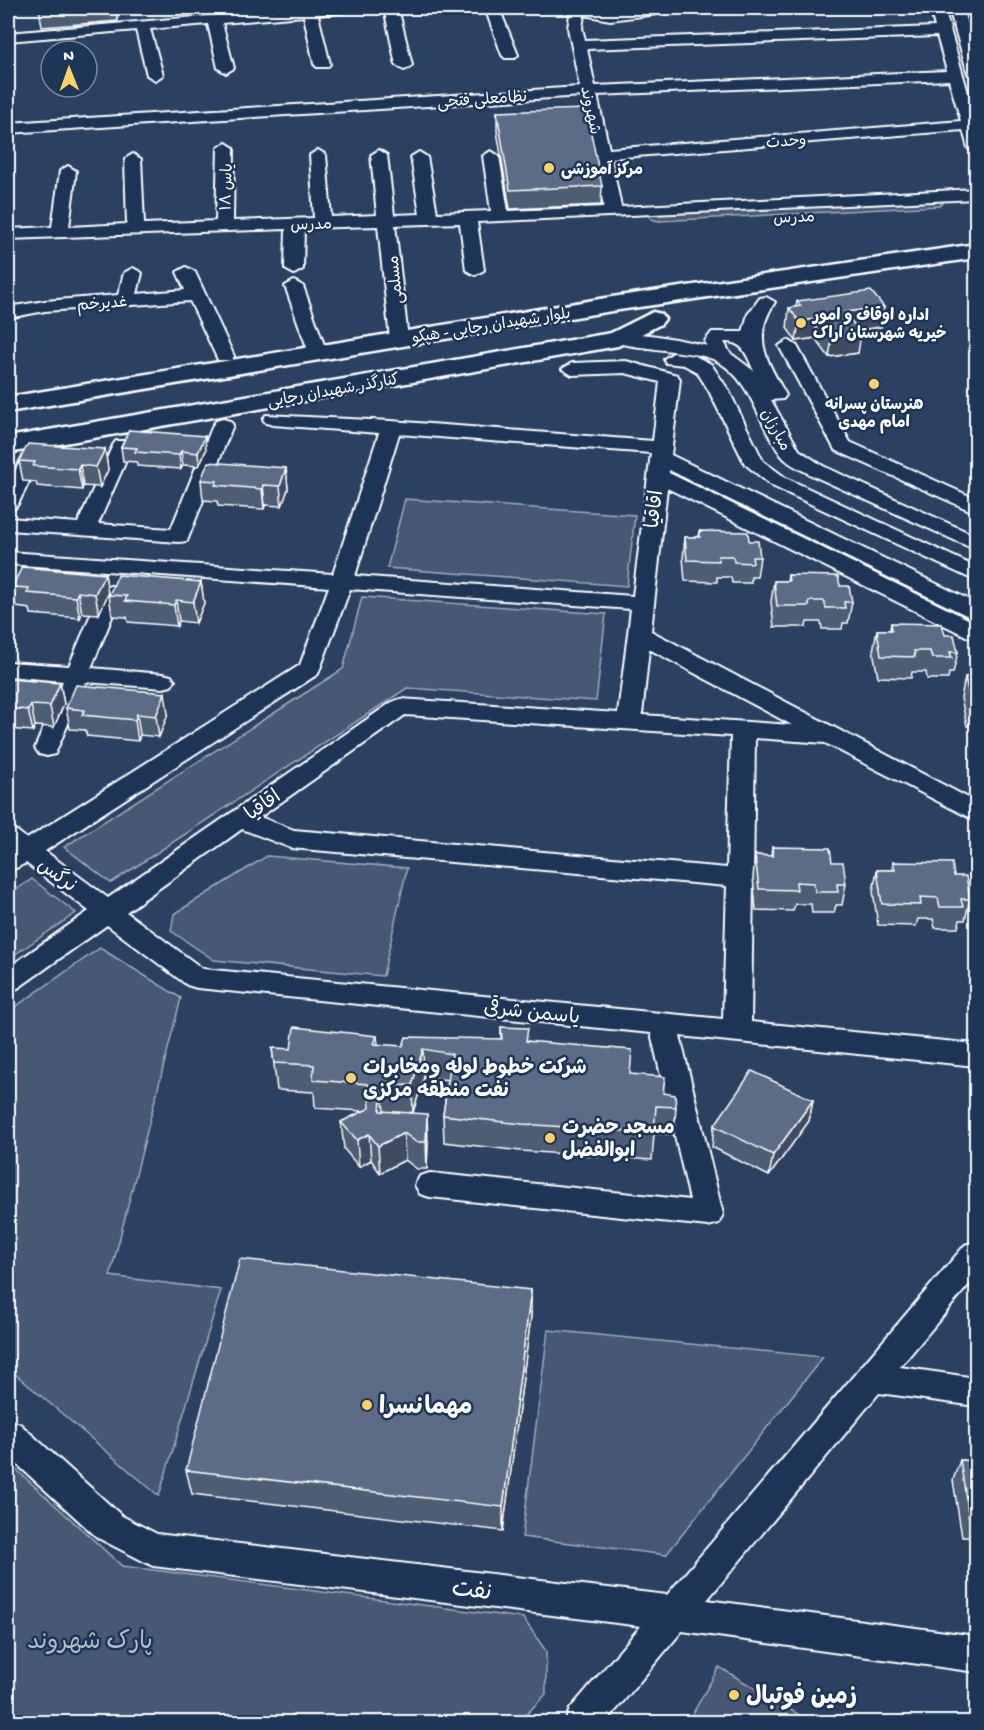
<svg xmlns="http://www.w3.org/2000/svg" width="984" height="1730" font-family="'Gochi Hand','Playpen Sans Arabic',sans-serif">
  <rect width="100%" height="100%" fill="#2a4161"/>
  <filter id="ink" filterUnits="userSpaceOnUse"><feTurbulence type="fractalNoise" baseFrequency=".0167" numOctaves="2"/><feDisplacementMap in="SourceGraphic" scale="12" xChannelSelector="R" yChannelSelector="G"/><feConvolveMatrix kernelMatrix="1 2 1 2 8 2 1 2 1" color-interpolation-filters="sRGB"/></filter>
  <g filter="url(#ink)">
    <g fill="#465975" stroke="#a2acba" stroke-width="1.5">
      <polygon points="940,200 943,203 939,206 659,221 651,219 648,215"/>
      <polygon points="405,499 635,515 627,586 387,568"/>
      <polygon points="362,597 606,614 596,701 407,688 111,883 64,847 343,669"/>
      <polygon points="267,856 407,868 383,976 214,960 171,931 174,914"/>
      <polygon points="32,879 76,913 8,959 8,895"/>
      <polygon points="100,948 181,998 110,1276 221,1290 159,1496 8,1368 8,1012"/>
      <polygon points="548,1330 823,1357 666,1555 522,1537"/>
      <polygon points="8,1462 122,1566 523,1618 546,1651 546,1694 519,1722 8,1722"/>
      <polygon points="719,1667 811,1722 688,1722"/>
    </g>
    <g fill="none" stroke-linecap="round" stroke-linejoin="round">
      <g stroke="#fff" stroke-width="4">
        <g id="minor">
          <polygon points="8,8 15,8 13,15 8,16"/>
          <polygon points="300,8 352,8 345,12 318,15 330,64 327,67 317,67 314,64 304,16 222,23 234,68 226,73 218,68 208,24 150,29 163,75 155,80 147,75 136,30 8,41 8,33"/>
          <polygon points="384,8 398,8 412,65 409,68 404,70 396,65"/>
          <polygon points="485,8 499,8 518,55 515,58 505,58 502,55"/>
          <path d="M571,8L610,11L632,8H680L673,12L610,20L584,15L582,28L585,40L935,27L930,8H944L976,121V153L968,148L963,130L611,158L621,207L976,189V199L477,222L484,270L475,275L466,270L460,223L395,225L408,339L399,345L390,339L378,226L304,228L303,269L294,274L285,269L286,229L8,239V229L52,227L60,171L68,166L76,171L69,227L127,224L125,159L133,154L141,159L144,224L216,221L218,148L226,143L234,148L233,221L314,218L310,155L318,150L326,155L331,217L377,215L371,155L379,150L387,155L394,215L420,214L411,157L419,152L427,157L437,213L491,211L483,156L491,151L499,156L508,211L604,207L582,96L8,133V123L580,87L568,28ZM937,36L947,71L595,86L587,49ZM949,80L961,121L609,149L597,95Z"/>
          <polygon points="949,8 963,8 976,51 976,78 968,74"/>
          <polygon points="186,267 195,272 234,356 232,360 218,360 190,301 45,311 8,318 8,307 45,301 118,295 124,273 133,268 142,273 137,294 185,290 177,272"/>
          <polygon points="294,281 303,286 327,353 325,357 311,357 309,353 285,286"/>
          <path d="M766,297L775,302C751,338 767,361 786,395L783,399L771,400L799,450L823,466L976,536V550L809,474C801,469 788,464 782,456C758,426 753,379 715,360C696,350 615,348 609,339C618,325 691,342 707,346L705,341L712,332H743L748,314L760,298ZM724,342C744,341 747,356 754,371L730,353Z"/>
          <polygon points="788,340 797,346 850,442 976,499 976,513 835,450 779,346"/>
          <polygon points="673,353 695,356 711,364 729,391 763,461 786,478 976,567 976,581 772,486 745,464 709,391 697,372 684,365 666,363 664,359"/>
          <path d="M626,361L677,375L680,379L671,455L976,603V618L968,616L669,470V473L976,623V639L968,637L667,488L651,631L976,802V821L825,743L755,738L751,1022L976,1044V1066L680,1036L723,1214L719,1223L708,1226L430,1197L420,1194L415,1185L420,1176L430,1173L690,1200L651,1033L197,988L187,985L107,925L18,988L8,991V968L89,911L26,863L8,872V828L17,831L27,839L300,665L329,587L8,564V552L333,574L379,433L273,425L266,423L263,419L266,415L391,421L653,441L660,382L625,373L572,375L562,369L572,363ZM399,434L651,453L633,596L355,576ZM350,589L631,609L618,713L400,699L392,702L108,898L45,851L318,674ZM649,649L792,725L642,715ZM405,715L731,736L727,868L294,830L260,817ZM242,829L291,848L727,886L723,1019L203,969L126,912Z"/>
          <polygon points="223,419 230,421 233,425 187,541 179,542 8,530 8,518 78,523 113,445 116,441 130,441 133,445 98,524 171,529 213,425 216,421"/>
          <polygon points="29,456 36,458 39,462 18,504 15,508 8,510 8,484 22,458"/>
          <polygon points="111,586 119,588 122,593 91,668 163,674 171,676 175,681 171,686 163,688 86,682 55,754 47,756 39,754 35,748 63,681 8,676 8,662 69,666 100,593 103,588"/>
          <polygon points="976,1241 976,1276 900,1367 976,1378 976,1406 879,1393 707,1600 976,1636 976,1672 682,1631 606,1722 565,1722 570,1709 641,1626 153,1566 98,1538 8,1456 8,1420 20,1424 122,1516 157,1534 667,1595 965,1245"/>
        </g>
      </g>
      <g stroke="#fff" stroke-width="5">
        <g id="major">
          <polygon points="976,244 976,258 612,311 8,412 8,397 612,297"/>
          <polygon points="653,312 661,314 665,319 661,324 618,346 8,453 8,437 611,333"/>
        </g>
      </g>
      <use href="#minor" fill="#1d3557" fill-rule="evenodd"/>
      <use href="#major" fill="#1d3557" fill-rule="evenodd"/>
    </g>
    <g fill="#4e5d73" stroke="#fff" stroke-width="1.5">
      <polygon points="39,8 116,8 118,21 42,27"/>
      <polygon points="497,112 602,186 601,205 510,209 497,131"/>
      <polygon points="797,301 881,327 858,330 858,353 829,357 815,338 796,341 787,328 789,308 796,307"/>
      <polygon points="121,447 206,450 199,466 183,465 181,469 137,466 137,462 123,461"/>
      <polygon points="105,449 108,470 100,487 83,486 82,490 37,486 36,482 23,481 19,461"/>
      <polygon points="286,468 288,489 282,506 265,505 264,509 218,506 217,501 203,500 201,480"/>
      <polygon points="699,531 749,541 760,557 757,577 751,577 751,583 732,583 731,577 717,577 717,582 685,581 683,558 685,537 699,537"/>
      <polygon points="105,574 108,594 99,614 82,613 80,618 31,614 30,609 16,607 12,587"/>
      <polygon points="788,575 840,586 852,602 848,623 843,623 842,629 822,629 821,622 807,622 806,627 774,627 771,602 774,581 787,581"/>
      <polygon points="201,582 204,603 196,623 179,621 177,626 128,622 127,617 112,616 109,595"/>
      <polygon points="891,623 945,635 958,652 953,673 949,673 948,679 927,679 926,672 912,672 911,678 878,677 873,651 877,630 890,630"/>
      <polygon points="965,677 976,677 976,726 967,726 961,698"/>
      <polygon points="8,679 60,683 64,704 54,727 35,726 33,731 8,729"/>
      <polygon points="66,708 168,714 159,737 140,735 138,741 87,736 85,730 70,729"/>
      <polygon points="772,847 832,862 846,884 842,905 836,905 834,913 812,913 811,904 795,904 793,911 756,910 753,877 755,855 771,856"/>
      <polygon points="893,862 954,876 970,899 965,920 960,920 958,928 935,928 933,919 918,919 916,926 878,925 873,891 877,870 892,870"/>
      <polygon points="501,1027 528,1041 630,1074 663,1094 676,1107 674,1134 654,1134 652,1160 521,1151 444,1142 443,1115 448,1080 424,1077 413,1112 406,1113 428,1141 427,1169 417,1169 405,1160 380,1173 371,1160 359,1167 344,1149 341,1122 363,1111 315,1108 314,1092 277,1090 272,1048 291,1049 377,1036 378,1045 403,1046 501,1039"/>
      <polygon points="813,1100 809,1121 769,1176 712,1147 714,1126"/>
      <polygon points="531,1290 531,1316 503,1531 192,1494 186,1470"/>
      <polygon points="976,1457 976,1537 962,1537 953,1480 960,1460 975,1461"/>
    </g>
    <g fill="#404c5e" stroke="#fff" stroke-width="1.5">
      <polygon points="884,307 881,327 842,332 845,312"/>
      <polygon points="817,319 815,338 796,341 799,321"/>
      <polygon points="861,334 858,353 829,357 832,338"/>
      <polygon points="205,436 206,450 199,466 198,453"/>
      <polygon points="105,449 108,470 100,487 96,467"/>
      <polygon points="181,451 183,465 181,469 179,455"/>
      <polygon points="80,465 83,486 82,490 78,469"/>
      <polygon points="286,468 288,489 282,506 280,486"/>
      <polygon points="263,485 265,505 264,509 262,489"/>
      <polygon points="105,574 108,594 99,614 95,594"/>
      <polygon points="201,582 204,603 196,623 193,602"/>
      <polygon points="78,592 82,613 80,618 76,597"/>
      <polygon points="176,600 179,621 177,626 174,605"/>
      <polygon points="60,683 64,704 54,727 50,706"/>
      <polygon points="165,693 168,714 159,737 156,716"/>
      <polygon points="31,705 35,726 33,731 28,710"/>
      <polygon points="137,714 140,735 138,741 135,720"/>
      <polygon points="423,1049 424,1077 413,1112 412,1085"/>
      <polygon points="382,1086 384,1113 380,1111"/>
      <polygon points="813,1100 809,1121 769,1176 773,1155"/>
      <polygon points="427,1114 428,1141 427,1169 426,1142"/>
      <polygon points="404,1133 405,1160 380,1173 378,1146"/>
      <polygon points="369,1134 371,1160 359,1167 357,1140"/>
      <polygon points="531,1290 531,1316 503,1531 503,1507"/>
    </g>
    <g fill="#5b6c86" stroke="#fff" stroke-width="1.5">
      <polygon points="586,109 602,186 510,190 497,112"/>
      <polygon points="871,291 884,307 845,312 861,334 832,338 817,319 799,321 789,308 801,306 797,301"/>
      <polygon points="129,430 205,436 198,453 181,451 179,455 135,452 137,448 121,447"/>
      <polygon points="28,444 105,449 96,467 80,465 78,469 33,466 35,462 19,461"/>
      <polygon points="208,462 286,468 280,486 263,485 262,489 215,485 217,481 201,480"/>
      <polygon points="699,531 748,532 749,541 758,541 760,557 752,557 753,563 734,562 733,556 718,556 719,561 687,560 685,537 700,537"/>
      <polygon points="22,567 105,574 95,594 78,592 76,597 27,593 29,588 12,587"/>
      <polygon points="118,575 201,582 193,602 176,600 174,605 125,601 127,596 109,595"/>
      <polygon points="788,575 838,576 840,586 849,586 852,602 844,602 845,608 826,608 824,601 809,601 809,606 777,606 774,581 789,581"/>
      <polygon points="891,623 942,624 945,635 954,635 958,652 950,652 952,658 932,658 930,651 914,651 915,657 881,656 877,630 892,630"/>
      <polygon points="965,677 976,677 976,705 971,705"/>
      <polygon points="8,679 60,683 50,706 31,705 28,710 8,708"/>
      <polygon points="76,685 165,693 156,716 137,714 135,720 82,715 85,710 66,708"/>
      <polygon points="772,847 830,848 832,862 843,862 846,884 837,884 838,892 815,892 814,883 796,882 797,890 759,889 755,855 773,856"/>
      <polygon points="893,862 952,863 954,876 966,876 970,899 961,899 963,907 940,907 938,898 920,897 921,905 882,904 877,870 895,870"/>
      <polygon points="294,1027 377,1036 374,1044 403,1046 406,1037 502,1039 501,1027 528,1028 526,1041 632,1050 630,1074 665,1077 663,1093 675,1095 676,1107 656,1106 654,1133 522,1124 443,1115 452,1054 423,1049 412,1085 382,1086 380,1111 427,1114 426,1142 416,1142 404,1133 378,1146 369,1134 357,1140 341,1122 370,1108 368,1084 313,1080 314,1065 274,1063 272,1048 291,1049"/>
      <polygon points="752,1071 813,1100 773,1155 714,1126"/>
      <polygon points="240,1259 531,1290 503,1507 186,1470"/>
      <polygon points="960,1460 976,1461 976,1518 969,1518"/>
    </g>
  </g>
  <g fill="#ffd166" stroke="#1d3557" stroke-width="2">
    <circle cx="549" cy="168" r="6"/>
    <circle cx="801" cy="323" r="6"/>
    <circle cx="874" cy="384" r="6"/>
    <circle cx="351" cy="1078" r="6"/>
    <circle cx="550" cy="1138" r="6"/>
    <circle cx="367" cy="1405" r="6"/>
    <circle cx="734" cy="1695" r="6"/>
  </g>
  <g text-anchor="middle" stroke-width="5" stroke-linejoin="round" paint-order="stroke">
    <g font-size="16" fill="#fff" stroke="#1d3557">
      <text transform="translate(482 98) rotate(-4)" y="6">نظامعلی فتحی</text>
      <text transform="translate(592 110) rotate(78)" y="6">شهروند</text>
      <text transform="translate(786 140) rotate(-4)" y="6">وحدت</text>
      <text transform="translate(225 187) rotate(-88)" y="6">یاس ۱۸</text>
      <text transform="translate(794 216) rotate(-3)" y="6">مدرس</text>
      <text transform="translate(311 223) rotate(-2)" y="6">مدرس</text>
      <text transform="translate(394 280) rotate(-96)" y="6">مسلمی</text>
      <text transform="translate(102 302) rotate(-4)" y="6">غدیرخم</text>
      <text transform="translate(491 324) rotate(-9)" y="6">بلوار شهیدان رجایی - هپکو</text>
      <text transform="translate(333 389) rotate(-10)" y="6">کنارگذر شهیدان رجایی</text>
      <text transform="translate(777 429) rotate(61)" y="6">مبارزان</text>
    </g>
    <g font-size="16" font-weight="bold" fill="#fff" stroke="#1d3557" text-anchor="start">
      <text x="561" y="174">مرکز آموزشی</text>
      <text x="813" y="320">اداره اوقاف و امور<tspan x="813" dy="18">خیریه شهرستان اراک</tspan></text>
      <text x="874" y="409" text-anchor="middle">هنرستان پسرانه<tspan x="874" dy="18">امام مهدی</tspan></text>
    </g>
    <g font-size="20" fill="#fff" stroke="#1d3557">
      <text transform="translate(653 509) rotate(-83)" y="7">اقاقیا</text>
      <text transform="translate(262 804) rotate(-35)" y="7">اقاقیا</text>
      <text transform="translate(58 874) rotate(36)" y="7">نرگس</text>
      <text transform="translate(532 1011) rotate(6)" y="7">یاسمن شرقی</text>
    </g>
    <g font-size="20" font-weight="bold" fill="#fff" stroke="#1d3557" text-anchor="start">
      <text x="363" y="1073">شرکت خطوط لوله ومخابرات<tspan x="363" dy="23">نفت منطقه مرکزی</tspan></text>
      <text x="562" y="1133">مسجد حضرت<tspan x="562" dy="23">ابوالفضل</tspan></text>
    </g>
    <g font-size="24" font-weight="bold" fill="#fff" stroke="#1d3557" text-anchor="start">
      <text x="379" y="1413">مهمانسرا</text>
      <text x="746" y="1703">زمین فوتبال</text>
    </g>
    <g font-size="24" fill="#fff" stroke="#1d3557">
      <text transform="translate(472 1589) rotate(7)" y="8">نفت</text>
    </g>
    <g font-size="24" fill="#b5bdc8" stroke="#1d3557">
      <text x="90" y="1648">پارک شهروند</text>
    </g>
  </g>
  <rect width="984" height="1730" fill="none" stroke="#1d3557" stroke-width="30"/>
  <rect x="15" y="15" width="954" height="1700" fill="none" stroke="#fff" stroke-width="2" filter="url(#ink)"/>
  <g transform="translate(69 69) rotate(359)"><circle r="28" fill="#1d3557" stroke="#77869a" stroke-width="1.5"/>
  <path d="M0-4.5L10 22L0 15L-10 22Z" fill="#ffd166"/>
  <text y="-9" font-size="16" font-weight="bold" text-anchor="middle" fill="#ffffff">N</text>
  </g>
</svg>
